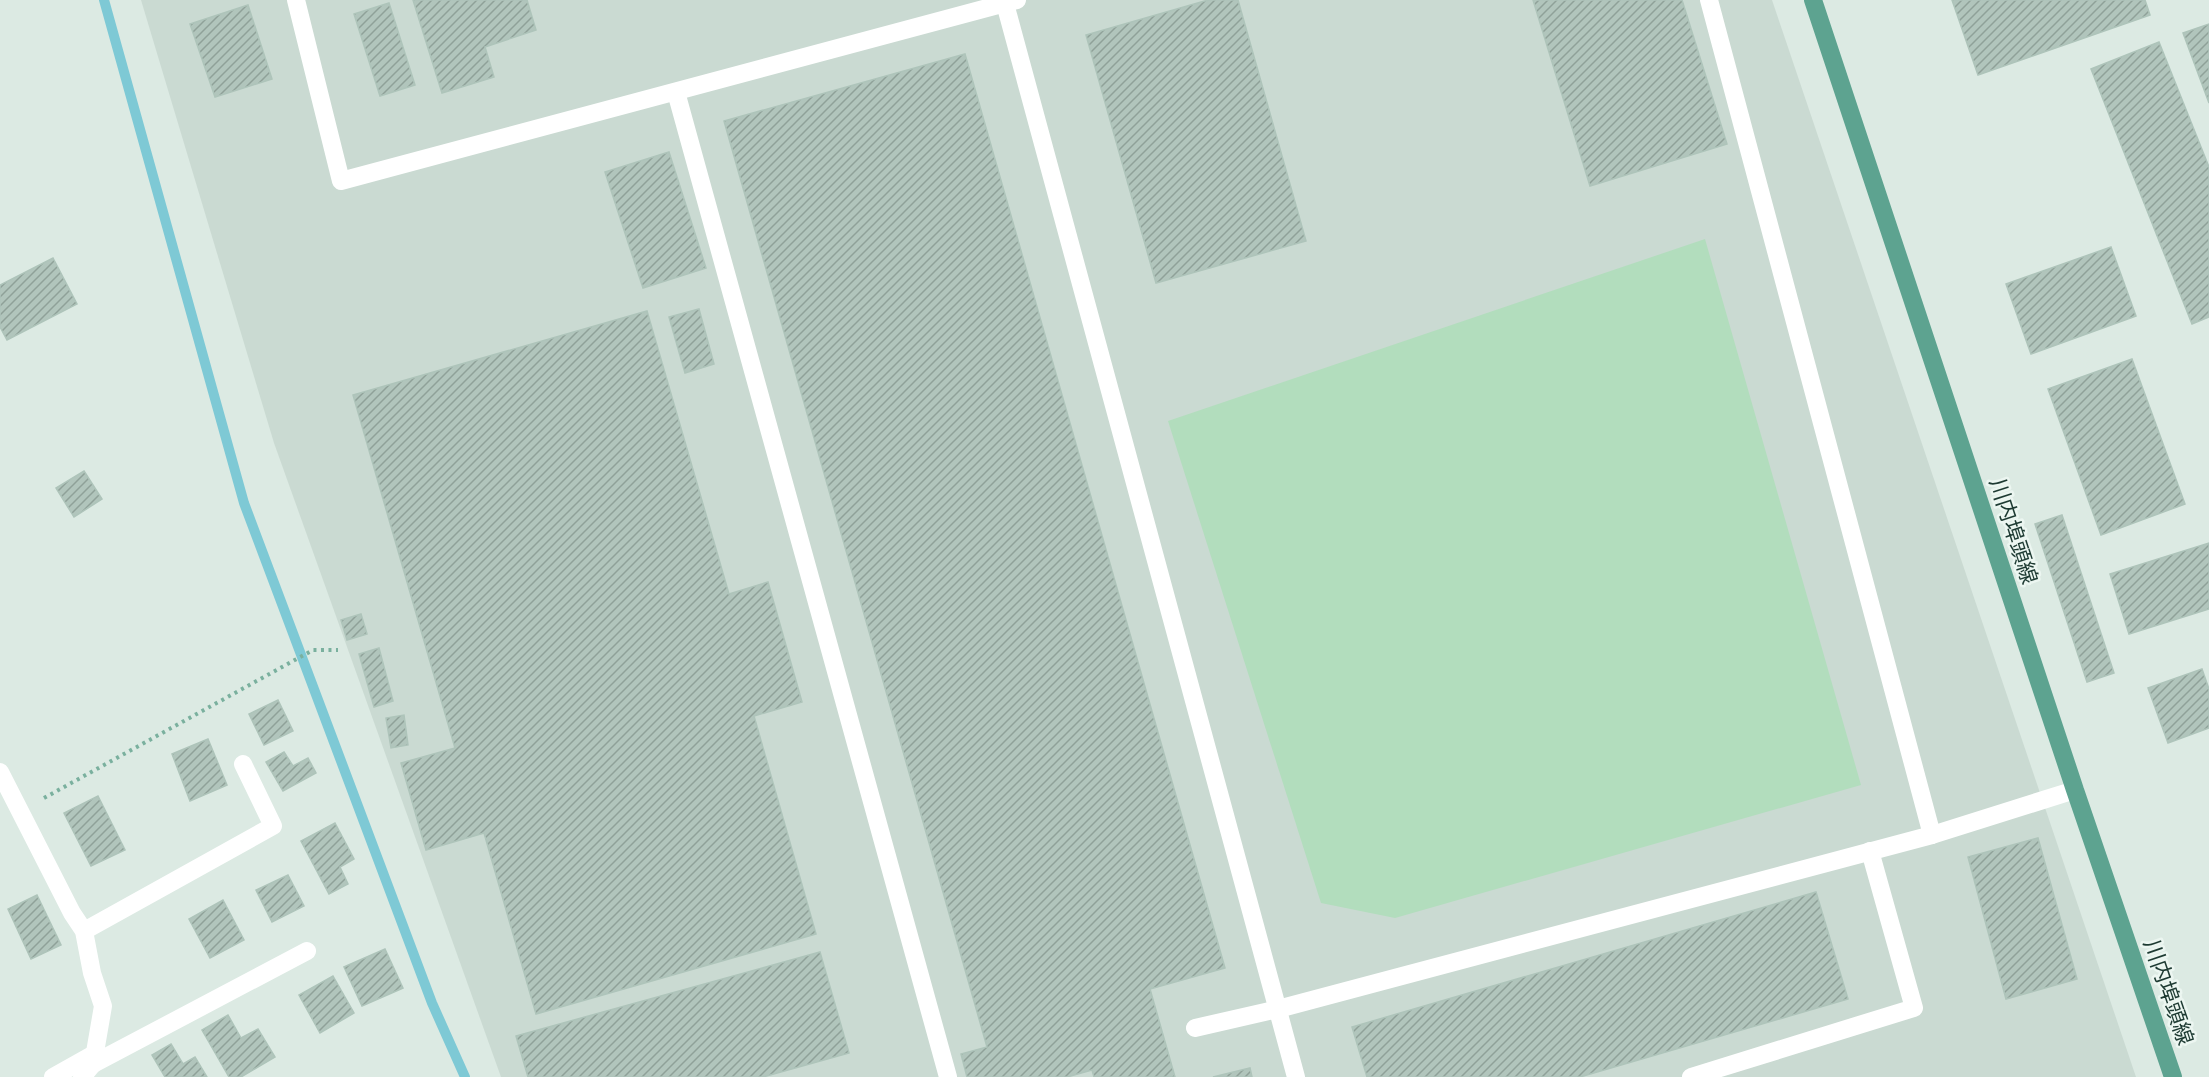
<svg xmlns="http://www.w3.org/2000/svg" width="2209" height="1077" font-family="Jost,'Noto Sans JP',sans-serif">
  <defs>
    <pattern id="building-hatch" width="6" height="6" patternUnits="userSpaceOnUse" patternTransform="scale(1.5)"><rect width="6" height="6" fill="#b1c5bc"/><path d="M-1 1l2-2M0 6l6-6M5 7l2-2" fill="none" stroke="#8fa199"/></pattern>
  </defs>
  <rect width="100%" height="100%" fill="#dceae3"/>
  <polygon fill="#cadad2" points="141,0 1772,0 2136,1077 501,1077 274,443"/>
  <polygon fill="#b2ddbd" points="1705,239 1861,785 1395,918 1321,903 1168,421"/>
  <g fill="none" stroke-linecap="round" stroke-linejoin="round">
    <polyline stroke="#7ec9d5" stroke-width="10" points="104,0 244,503 432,1003 465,1077"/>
  </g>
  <g fill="url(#building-hatch)" stroke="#aec4ba" stroke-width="1.5">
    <polygon points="413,0 527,0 536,30 485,47 494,77 442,93"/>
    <polygon points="1208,0 1238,0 1306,241 1156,283 1086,35"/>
    <polygon points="1533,0 1682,0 1727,144 1590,186"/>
    <polygon points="1952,0 2145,0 2150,15 1978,75"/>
    <polygon points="389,3 415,85 380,96 354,14"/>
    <polygon points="248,5 272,79 215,97 190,24"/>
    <polygon points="2209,24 2209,103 2183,33"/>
    <polygon points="2159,42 2209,167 2209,317 2192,324 2091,69"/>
    <polygon points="965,54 1225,968 1150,989 1175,1077 1094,1077 1092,1070 1067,1077 967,1077 961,1054 987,1047 724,121"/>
    <polygon points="669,152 706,268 643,288 605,172"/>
    <polygon points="2111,247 2136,316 2031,354 2006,284"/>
    <polygon points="53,258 77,304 7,340 0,327 0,285"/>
    <polygon points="699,309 714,364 685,373 669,317"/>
    <polygon points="647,311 729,594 768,582 802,702 754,716 816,934 536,1014 484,833 426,850 401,763 455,748 353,395"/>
    <polygon points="2132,359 2185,504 2101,535 2048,389"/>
    <polygon points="84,471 102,499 74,517 56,488"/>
    <polygon points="2062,515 2114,673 2087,682 2035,524"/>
    <polygon points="2209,543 2209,609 2129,634 2110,574"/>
    <polygon points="361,614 367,634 347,640 341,620"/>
    <polygon points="379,648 393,701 374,707 359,654"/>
    <polygon points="2202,669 2209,689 2209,728 2168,743 2148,688"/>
    <polygon points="278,700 293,731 264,745 249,714"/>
    <polygon points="404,715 408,745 391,748 386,718"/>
    <polygon points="208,739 227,785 190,801 172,754"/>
    <polygon points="284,752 293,766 308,758 316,773 283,791 266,762"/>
    <polygon points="98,796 125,850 91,866 64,813"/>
    <polygon points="335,823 354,859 340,867 348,884 329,894 301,841"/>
    <polygon points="2038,838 2077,979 2006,999 1968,857"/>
    <polygon points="288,875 304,906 272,922 256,890"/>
    <polygon points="1816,892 1848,999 1580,1077 1367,1077 1352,1027"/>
    <polygon points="37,895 61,945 31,959 8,909"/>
    <polygon points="223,900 244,940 210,958 189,919"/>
    <polygon points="385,949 403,988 362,1006 344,967"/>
    <polygon points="820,952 849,1053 763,1077 528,1077 516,1036"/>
    <polygon points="333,976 354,1013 320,1033 299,995"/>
    <polygon points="228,1015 241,1038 258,1029 275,1057 241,1077 229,1077 202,1030"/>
    <polygon points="171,1044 183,1064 195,1057 207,1077 165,1077 152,1055"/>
    <polygon points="1250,1068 1252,1077 1213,1077"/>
  </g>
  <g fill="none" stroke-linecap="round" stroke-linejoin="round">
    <polyline stroke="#7ab09e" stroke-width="4" stroke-dasharray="3 4.5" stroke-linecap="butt" points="44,798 313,650 338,650"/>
    <g stroke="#fff" stroke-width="18">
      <polyline points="296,0 341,181 1017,0"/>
      <polyline points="1004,0 1296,1077"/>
      <polyline points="1709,0 1932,835"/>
      <polyline points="676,92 948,1077"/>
      <polyline points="0,772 72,913 84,931 92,973 103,1006 93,1064 82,1077"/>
      <polyline points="84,931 273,826 243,764"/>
      <polyline points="1195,1028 1278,1009 1932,835 2075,790"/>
      <polyline points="93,1064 307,951"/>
      <polyline points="53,1077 94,1054"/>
      <polyline points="1691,1077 1914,1008 1870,851"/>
    </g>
    <polyline stroke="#5da390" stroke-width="18" points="1813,0 2075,790 2173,1077"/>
  </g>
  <g text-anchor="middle" stroke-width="5" stroke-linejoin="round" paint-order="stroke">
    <g font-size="22" fill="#1d3a32" stroke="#ecf6f1">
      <text transform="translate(2014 531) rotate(72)" y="8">川内埠頭線</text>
      <text transform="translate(2169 992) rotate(71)" y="8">川内埠頭線</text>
    </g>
  </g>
</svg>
